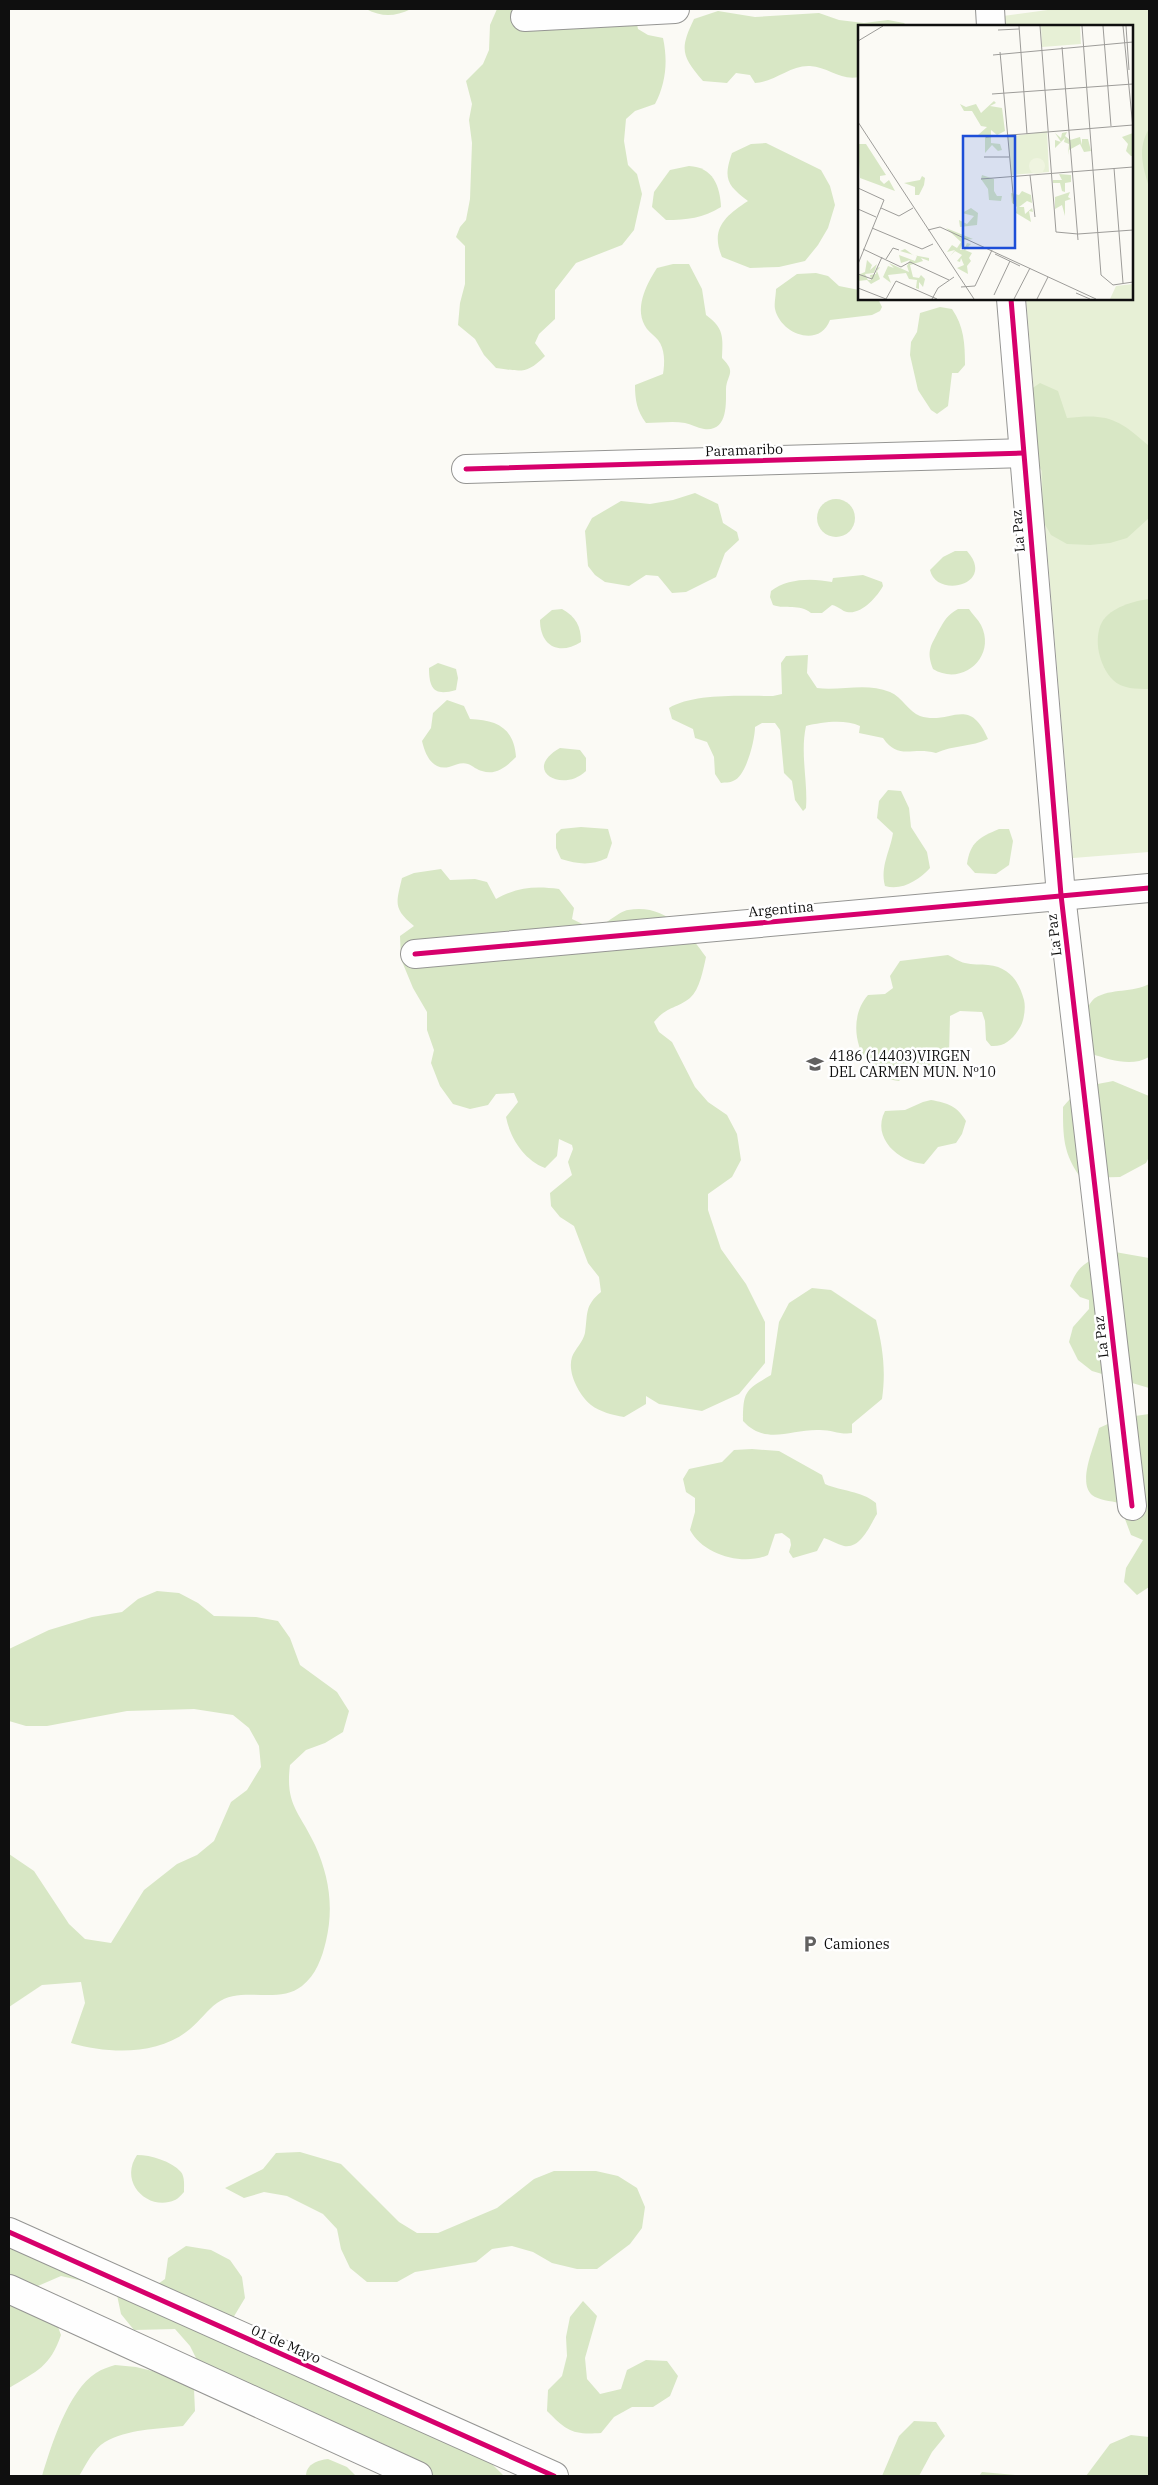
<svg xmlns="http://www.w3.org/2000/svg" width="1158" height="2485" font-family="'IBM Plex Serif',serif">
  <rect width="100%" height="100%" fill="#fbfaf5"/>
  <polygon fill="#e7f0d6" points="1055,9 1149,9 1149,852 1073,858 1026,299 1132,299 1132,26 1004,26 1003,16"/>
  <g fill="#d8e7c5">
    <path d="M366,9H411C394,17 382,17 366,9Z"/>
    <path d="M497,9H638L635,15L638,29L648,35L663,38C668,61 666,83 655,104L635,111L626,119L624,141L628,165L637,174L642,194L634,230L622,245L576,263L555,290V319L539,334L535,343L545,356C526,375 521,371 496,368L484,355L475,339L458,325L460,303L465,284V246L456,237L460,227L466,220L470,199L472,143L469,120L472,104L466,81L483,64L489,50L490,25Z"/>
    <path d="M718,11L755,17L819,13L839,20L864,23L888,20L904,23L907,26H859V77C841,81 828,67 810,66C790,65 775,82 755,83L750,75L736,73L727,83L703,81C682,56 679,50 694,19Z"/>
    <path d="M1149,129V187C1143,167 1137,148 1149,129Z"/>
    <path d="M766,143L821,170L830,186L835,205L828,228L818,245L805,261L779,267L750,268L722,257C710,229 725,216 748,201C727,185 723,179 732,153L751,144Z"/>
    <path d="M689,166C713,167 720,186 721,207C703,218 687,220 666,220L652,207L654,192L670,170Z"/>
    <path d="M673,264H689L702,289L706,315C724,328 723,337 722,358C737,373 727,374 726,389C726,404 728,432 704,429C697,428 691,424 685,423C673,421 659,423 646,423C637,411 635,400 635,385L663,374C665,363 665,349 658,340C655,336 650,333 647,329C633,310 646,285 657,268Z"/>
    <path d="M816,273L828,276L839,286L859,290V299H878L882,307L880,311L872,315L830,320C820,348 781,335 775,309C774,303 776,295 776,289L797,274Z"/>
    <path d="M940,307L952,309C964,326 965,344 965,365L958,373H952L948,406L937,414L931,410L918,390L910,355L911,342L917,332L920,313Z"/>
    <path d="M1040,383L1058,391L1067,418C1108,413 1119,419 1149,446V518L1127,538L1110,543L1090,545L1067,544L1051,535L1043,521L1042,471L1032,456L1012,402Z"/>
    <polygon points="695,493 718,504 723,523 737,532 739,540 725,553 716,577 686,592 672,593 658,576 646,575 629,586 605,582 595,575 588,566 585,531 592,518 621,501 650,504 673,500"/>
    <circle cx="836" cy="518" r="19"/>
    <path d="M955,551H967C997,585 936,599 930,570L943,557Z"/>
    <path d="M863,575L882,582L883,586C877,597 861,615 847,612C842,611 838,606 832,605L822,613H811C799,603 786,610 773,605L770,597L771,591C787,578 813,578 832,582L833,578Z"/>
    <path d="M1149,599V689C1137,689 1122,689 1113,680C1099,666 1093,639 1102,622C1111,607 1134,601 1149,599Z"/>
    <path d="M562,609C576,617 581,626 581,642C559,656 540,646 540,620L552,610Z"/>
    <path d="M958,609H969C972,614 978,619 981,625C997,657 962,687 933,669C926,650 931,646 939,630C945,620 947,615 958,609Z"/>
    <path d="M808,655L807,673L817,688C842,691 866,682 890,692C902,697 909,712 920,716C950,726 969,694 988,739C972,747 953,745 936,753C912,746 899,761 883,738L859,733L860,726C845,719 822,722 806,726C800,754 808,781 806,808L803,811L795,800L792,781L784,773L780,730L775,723H762L755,727C755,740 746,777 733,781C730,783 725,782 721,783L715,774L714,757L707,742L695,738L693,729L672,719L669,708C693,693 744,696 773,696L782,694L781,663L786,656Z"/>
    <path d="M438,663L456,669L458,678L456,690C435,696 429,690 429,668Z"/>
    <path d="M447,700L464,706L470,719C497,720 514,728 516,757C507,766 496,776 482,771C477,770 473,766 468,764C461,762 456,765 449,767C432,771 425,754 422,741L431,728L433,713Z"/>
    <path d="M560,748L580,750L586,758V771C562,794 521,770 560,748Z"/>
    <path d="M888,790L901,791L909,808L911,827L927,852L930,868C919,880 902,891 885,886C880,866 890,852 893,833L877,818L879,801Z"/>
    <path d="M581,827L608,829L612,843L607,858C590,866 578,864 561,859L556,848V834L561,829Z"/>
    <path d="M999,829H1009L1013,841L1009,865L996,874L975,873L967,864C970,842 980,837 999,829Z"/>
    <path d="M441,869L450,880L475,879L487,882L496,899C518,887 535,886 559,889L574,908L572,919L595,930C604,925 620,911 628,910C664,903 688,931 706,957C703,970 700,989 690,998C676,1009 667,1006 654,1022L659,1032L672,1042L695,1087L708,1102L727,1115L737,1134L741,1160L732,1177L708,1194V1210L721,1249L746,1284L765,1322V1363L739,1394L702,1411L659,1404L646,1396V1404L624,1417C613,1415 600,1412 591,1405C579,1395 567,1373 572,1357C575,1349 583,1342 585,1333C588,1314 584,1306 601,1292L599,1277L588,1263L574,1226L560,1217L551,1206L550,1193L572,1175L568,1162L573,1149L572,1145L559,1139L557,1156L545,1168C524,1160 510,1138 506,1117L518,1102L514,1093L496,1094L488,1105L470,1109L453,1104L440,1086L431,1063L434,1050L427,1030V1012L413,988L401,959L400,936L414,926C393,908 396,904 402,878L414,873Z"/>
    <path d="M948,955C953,957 959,962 965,963C972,965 981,964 988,965C1009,967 1019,981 1024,1000C1026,1008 1024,1022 1019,1029C1012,1040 1004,1047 991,1046L986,1040L985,1021L982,1012L960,1011L950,1016L949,1054L944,1067L934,1069L914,1065L899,1081C860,1078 843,1023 868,995L885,994L893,988L890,976L900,961Z"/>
    <path d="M1149,984V1057C1132,1067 1110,1060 1092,1054L1085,1011C1088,1007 1091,1001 1095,998C1111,988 1133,993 1149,984Z"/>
    <path d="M1113,1081L1149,1096V1157L1146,1163L1120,1177L1081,1178C1063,1154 1063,1136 1063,1107C1080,1087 1087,1086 1113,1081Z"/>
    <path d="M931,1100C948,1103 957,1106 966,1121L962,1134L956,1143L938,1147L924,1164C899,1162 871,1138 885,1111L905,1110L923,1102Z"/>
    <path d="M1115,1252L1149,1258V1388L1092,1371L1078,1360L1069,1342L1073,1327L1089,1309V1300L1080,1297L1070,1286C1079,1262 1091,1259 1115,1252Z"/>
    <path d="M812,1288L831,1290L876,1320C883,1348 886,1371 882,1399L852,1424V1433C840,1435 830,1429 817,1430C789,1430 765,1445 743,1421C743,1390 746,1390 771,1375L779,1322L789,1303Z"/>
    <path d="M1149,1414V1587L1137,1595L1124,1582L1126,1568L1143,1540L1131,1535L1119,1503C1111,1501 1098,1500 1092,1495C1077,1482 1095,1445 1099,1428L1121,1418Z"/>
    <path d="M752,1449L779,1451L822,1475L825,1484C843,1492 860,1490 876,1503L877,1514C870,1525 861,1549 844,1546C837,1544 830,1540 824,1538L817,1551L793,1558L789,1552L791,1545L790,1539L782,1533L775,1534L768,1555C743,1566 703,1555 690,1530L695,1512V1498L686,1492L683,1479L689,1469L722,1462L734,1450Z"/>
    <path d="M157,1591L179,1593L198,1603L214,1616L256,1617L278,1621L290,1638L300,1665L337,1692L349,1711L343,1732L325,1743L306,1750L290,1765C285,1805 299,1811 315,1845C329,1876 334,1907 326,1941C322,1958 316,1975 302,1986C278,2005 241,1985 217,2003C207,2010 200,2021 190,2029C158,2056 109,2054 71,2043L85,2003L81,1982L42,1985L9,2007V1854L34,1871L69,1924L85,1939L111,1943L144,1890L177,1864L197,1855L214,1841L231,1802L247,1790L261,1767L259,1746L249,1728L233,1715L194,1709L127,1711L47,1726H26L9,1721V1649L49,1630L92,1617L122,1612L138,1599Z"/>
    <polygon points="300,2152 341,2164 399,2222 417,2233 438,2233 497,2208 534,2179 554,2171 596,2171 618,2176 637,2188 645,2207 642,2228 630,2244 597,2269 577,2269 552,2263 533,2252 512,2246 492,2249 476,2262 415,2272 397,2282 367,2282 350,2268 341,2249 337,2229 323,2214 287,2196 264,2192 244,2198 225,2188 263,2169 276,2153"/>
    <path d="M137,2155C151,2155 171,2161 181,2172C185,2177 184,2186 184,2192C181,2195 178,2199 175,2200C149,2212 118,2183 137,2155Z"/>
    <path d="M9,2228L148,2291L165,2279L168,2258L186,2246L211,2250L230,2260L242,2277L245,2298L224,2333L438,2428L450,2445L488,2460L503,2475L511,2476H433C415,2472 406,2457 391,2448C374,2437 360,2439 343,2433C330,2429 321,2420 312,2411L199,2364L190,2346L175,2329L134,2330L121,2314L117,2295L100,2285L61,2276L24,2292L9,2287Z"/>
    <path d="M9,2301L54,2316L61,2335C50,2367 37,2371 9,2388Z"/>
    <path d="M583,2301L597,2316L585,2358L587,2379L600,2394L621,2389L627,2370L646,2360L667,2361L678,2376L670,2396L653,2407H632L614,2417L601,2433C572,2435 567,2431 547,2411L548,2390L562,2376L567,2356L566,2337L570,2317Z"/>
    <path d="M115,2365L136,2367L177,2377L194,2389L195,2411L183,2426C158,2429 127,2429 105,2442C93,2449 86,2465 79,2476H42C51,2446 68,2391 96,2373C102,2369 109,2367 115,2365Z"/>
    <polygon points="914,2421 936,2422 945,2436 932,2452 919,2476 882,2476 899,2436"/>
    <polygon points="1131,2435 1149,2437 1149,2476 1086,2476 1110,2444"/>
    <path d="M328,2459L347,2467L356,2476H306C306,2464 318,2460 328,2459Z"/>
    <polygon points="982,2472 1025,2476 979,2476"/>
  </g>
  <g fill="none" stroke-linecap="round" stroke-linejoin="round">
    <g stroke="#959593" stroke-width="30">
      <g id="minor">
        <polyline points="990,9 991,26"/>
        <polyline points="525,17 675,9"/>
        <polyline points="1011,299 1061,895 1132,1506"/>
        <polyline points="466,469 1023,453"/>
        <polyline points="415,954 1149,888"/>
        <polyline points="9,2232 554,2476"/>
        <polyline points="9,2289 418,2476"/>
      </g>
    </g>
    <use href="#minor" stroke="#fefefe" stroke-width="28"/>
    <g stroke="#fff" stroke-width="8">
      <g id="cycleway">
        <polyline points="1011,299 1061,895 1132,1506"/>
        <polyline points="466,469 1023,453"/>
        <polyline points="415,954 1149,888"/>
        <polyline points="9,2232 554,2476"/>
      </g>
    </g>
    <use href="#cycleway" stroke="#d6006c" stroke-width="5"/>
  </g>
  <defs>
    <g id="school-bare" transform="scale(1.35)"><path d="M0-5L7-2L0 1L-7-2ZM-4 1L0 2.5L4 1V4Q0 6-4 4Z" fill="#626160" stroke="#fff" stroke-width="2.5" paint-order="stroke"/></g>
    <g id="parking-bare" transform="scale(1.35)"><path d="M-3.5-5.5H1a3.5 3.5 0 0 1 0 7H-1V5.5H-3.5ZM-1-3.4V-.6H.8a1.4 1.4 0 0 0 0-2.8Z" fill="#626160" stroke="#fff" stroke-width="2.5" paint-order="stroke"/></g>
  </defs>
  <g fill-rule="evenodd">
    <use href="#school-bare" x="815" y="1064"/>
    <use href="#parking-bare" x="810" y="1944"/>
  </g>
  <g text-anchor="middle" stroke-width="5" stroke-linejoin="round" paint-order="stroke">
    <g font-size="14" fill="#0f0f0f" stroke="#fff">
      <text transform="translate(744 450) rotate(-2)" y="5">Paramaribo</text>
      <text transform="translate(1018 531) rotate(-95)" y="5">La Paz</text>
      <text transform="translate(781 909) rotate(-5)" y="5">Argentina</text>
      <text transform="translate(1054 935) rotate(-97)" y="5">La Paz</text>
      <text transform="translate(1101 1337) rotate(-97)" y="5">La Paz</text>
      <text transform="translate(286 2344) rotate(24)" y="5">01 de Mayo</text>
    </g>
    <g font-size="14" fill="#0f0f0f" stroke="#fff" text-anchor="start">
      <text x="829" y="1061">4186 (14403)VIRGEN<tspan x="829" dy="16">DEL CARMEN MUN. Nº10</tspan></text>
      <text x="824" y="1949">Camiones</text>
    </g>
  </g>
  <g transform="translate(858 25)">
    <rect width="275" height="275" fill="#fbfaf5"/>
    <path d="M183,1H222L223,19L184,22ZM189,106L191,147L153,150L150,112ZM275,259V274H252L258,261Z" fill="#e7f0d6"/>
    <path d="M136,76L138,78L132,81L144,83L147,106L139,110L133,105V118L142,119L144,125L140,126L134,120L127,128V111L120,110L129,102L123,101L114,86H106L102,79L108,82L118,79L123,88ZM209,107L207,111L212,115L222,112L224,120V114H230L233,126L226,127L222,119L211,125L210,130L211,119L206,117L207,113L197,123V115L203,117L197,108L203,113L204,108ZM275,108V131H273L268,126L270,119L264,112ZM0,119H8L28,150L22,151V155L26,159L31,155L37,166L2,153ZM201,149L213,150V157L207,158V167L204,166L202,158H195V155H204ZM124,150L136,154V166L139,171H144L143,176L131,175L130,164L123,154ZM64,151L67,153L66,160L61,170H57V162L46,158L62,155ZM164,166L173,170L174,178L169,176L161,182H166L167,189L174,183L175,187L171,186L173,197L158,188L159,182L154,178L153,168L161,170ZM212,167L210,172L213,174L207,176V191L204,180L197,184V172ZM113,183L120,188L119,200L102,202L101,195L109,199L116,191L104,188ZM88,203L115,214L106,215L102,225H106L109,218L113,219L107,225L114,228L111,233L113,236L109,241L110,249L99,243L106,240L103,233L102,237L99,236L104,230L97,226L92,231L97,225L89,227L94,220L99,223L103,217ZM47,224L55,230L71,233V236L63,233L65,236L52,240L55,252L61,253L63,250L67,254L65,262L61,257V264L58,263L59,255L51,254L48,248L30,250L33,258L25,252L30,241L36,243L31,238L51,247L49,241L52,235L43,238L41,230L57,236L59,231L42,226ZM9,235L14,240L12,245L19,239L16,248L7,249L10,255H13L12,250L18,249L19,243L22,242L19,246L22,254L13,259L9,255L0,256V250L7,247Z" fill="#d8e7c5"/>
    <path d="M171 141a8 8 0 1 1 16 0a8 8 0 1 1-16 0Z" fill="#eff4e0"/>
    <path fill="none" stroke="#9d9c99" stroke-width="1" d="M161,1L169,109M182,1L198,207L220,209L275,205M224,1L243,250L255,260M245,1L253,101M265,1L275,103M268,1L271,45M140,5L161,4M0,16L25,1M204,22L220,215M142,27L156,179M135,30L275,17M134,69L275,59M0,97L116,274M128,112L275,100M126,132H151M256,143L265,258M172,150L177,192M123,154L275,142M0,163L26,175L0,239M23,183L41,191L55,183M0,184L18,192M14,203L64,224L75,219M70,205L82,202L238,274M5,224L43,242L52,237L91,255M137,229L162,241M28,234L35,223L41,225M0,249L14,254L24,232M255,260L275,257M103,262L117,261L134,225M0,263L28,274M218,268L232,274M136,270L152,236M28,274L38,256L79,274M74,274L80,263L96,252M156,274L172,243M179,274L190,252"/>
    <path fill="#1d4ed8" fill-opacity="0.15" stroke="#1d4ed8" stroke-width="2.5" d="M105,111H157V223H105Z"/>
    <rect width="275" height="275" fill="none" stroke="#0f0f0f" stroke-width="2.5"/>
  </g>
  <rect width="1158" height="2485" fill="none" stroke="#0f0f0f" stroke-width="20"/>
</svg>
